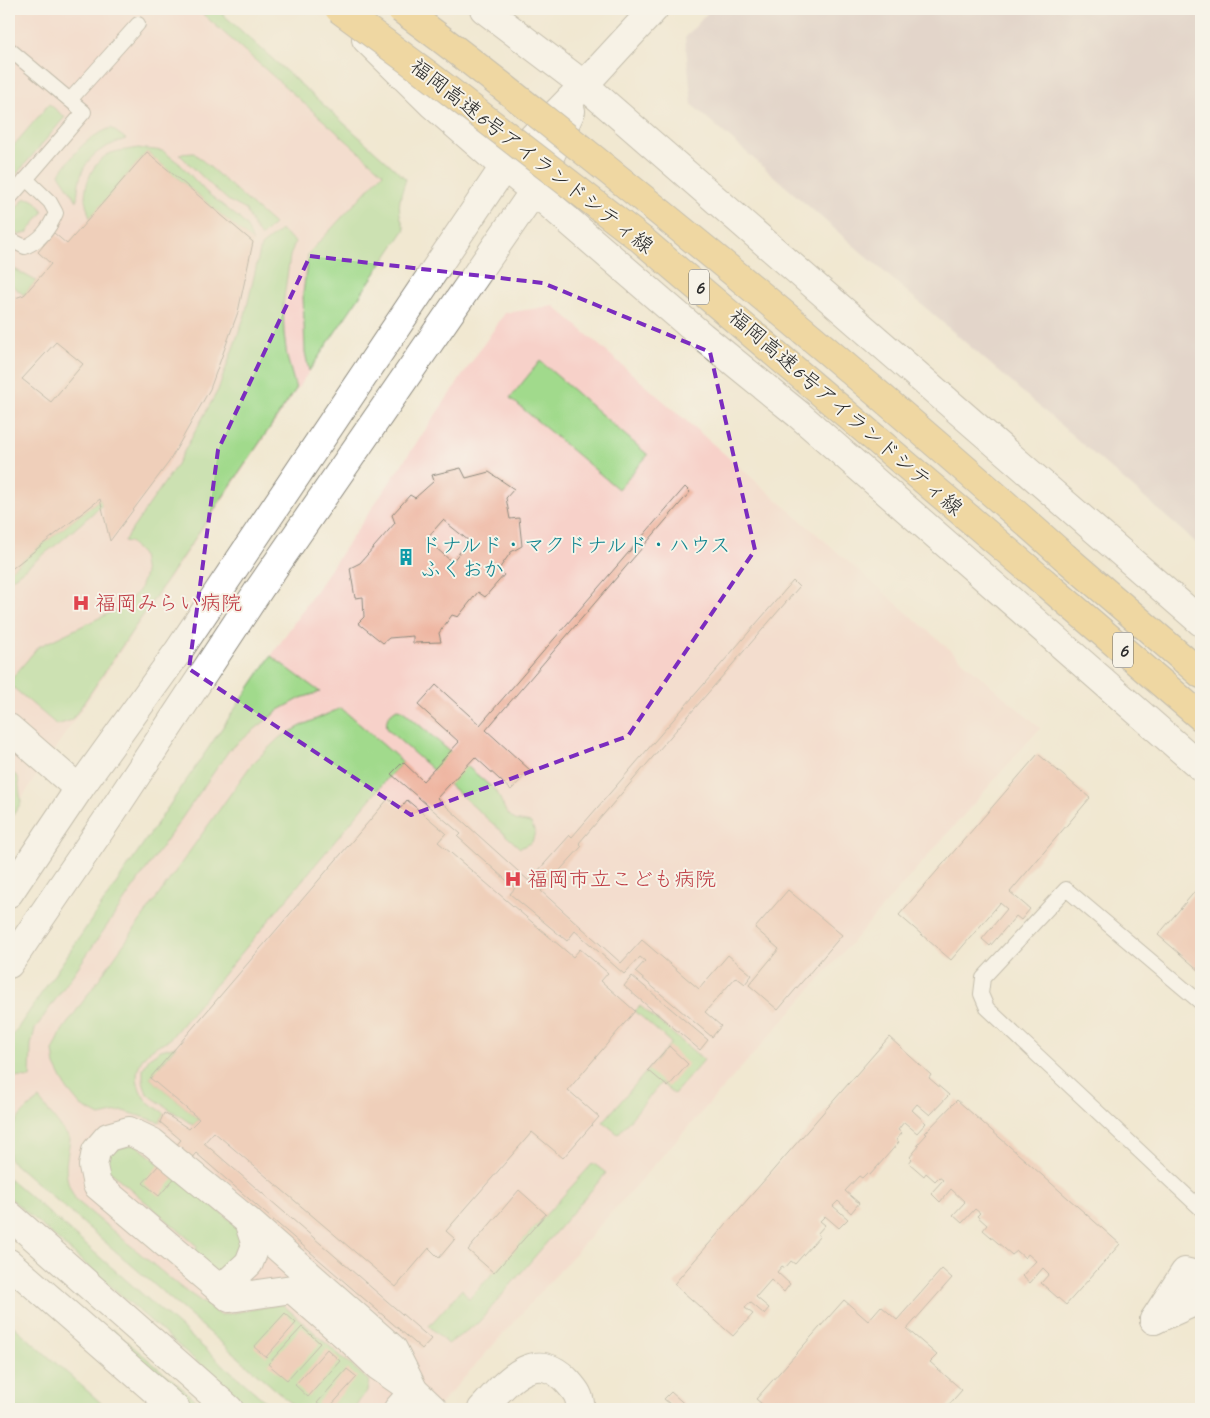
<svg xmlns="http://www.w3.org/2000/svg" width="1210" height="1418" font-family="Caveat,'Klee One',sans-serif">
  <rect width="100%" height="100%" fill="#f7f3e8"/>
  <filter id="ink" filterUnits="userSpaceOnUse"><feTurbulence type="fractalNoise" baseFrequency=".02" numOctaves="2"/><feDisplacementMap in="SourceGraphic" scale="10" xChannelSelector="R" yChannelSelector="G"/><feConvolveMatrix kernelMatrix="1 2 1 2 8 2 1 2 1" color-interpolation-filters="sRGB"/></filter>
  <filter id="wash" filterUnits="userSpaceOnUse"><feTurbulence type="fractalNoise" baseFrequency=".0096" numOctaves="4" result="noise"/><feDisplacementMap in="SourceGraphic" scale="20" xChannelSelector="R" yChannelSelector="G"/><feGaussianBlur stdDeviation="1.12" result="paint"/><feColorMatrix in="noise" values="0 0 0 0 0 0 0 0 0 0 0 0 0 0 0 0 0 1.4 0 .05"/><feComposite in="paint" operator="in"/></filter>
  <g filter="url(#wash)">
    <rect width="100%" height="100%" fill="#f1e8d1"/>
    <g fill="#f7d1c9">
      <polygon points="9,9 217,9 406,179 401,195 399,215 405,229 9,817"/>
      <polygon points="554,306 1040,728 782,1022 436,1409 298,1409 9,1159 9,1041 505,313"/>
    </g>
    <polygon fill="#d2bfc1" points="711,9 1201,9 1201,547 692,105 685,38"/>
    <g fill="#a1da8c" stroke="#66825c">
      <path d="M197,9H217L406,179C399,200 396,209 405,229L309,371L305,352L303,294L308,254L383,173Z"/>
      <polygon points="49,104 65,117 9,183 9,151"/>
      <path d="M111,128L126,139C91,151 79,163 77,201L59,174C77,151 83,139 111,128Z"/>
      <path d="M138,148L163,151L180,164L206,192L239,218L247,227L253,242L147,152L90,218C88,212 86,205 85,199C85,181 94,160 111,153C120,150 130,150 138,148Z"/>
      <polygon points="194,153 274,224 261,237 253,225 246,210 229,201 214,188 179,154"/>
      <path d="M25,198C35,199 39,203 43,212L27,233L19,235L9,227V216Z"/>
      <polygon points="281,230 295,242 290,256 283,304 284,333 287,357 296,389 72,720 57,725 9,684 9,682 38,647 120,608 139,591 145,574 142,555 130,542 124,541 176,466 218,390 245,315 261,246"/>
      <polygon points="9,266 36,281 24,295 9,283"/>
      <polygon points="540,361 648,455 618,489 510,398"/>
      <polygon points="100,499 102,505 61,541 9,581 9,571"/>
      <polygon points="271,656 320,692 301,698 279,710 230,749 35,1029 31,1045 30,1078 16,1077 9,1075 9,1041"/>
      <path d="M341,708L403,762L391,774L169,1040C142,1050 127,1072 145,1099C149,1104 159,1109 164,1113L160,1122L123,1111L100,1116L81,1106L67,1089L55,1065L53,1051L62,1031L251,765L279,738L305,724Z"/>
      <path d="M397,709L402,710L497,792L506,812L515,820L531,823L535,832L532,842L520,848L388,730C384,721 388,714 397,709Z"/>
      <polygon points="9,770 18,777 21,803 9,821"/>
      <polygon points="640,1006 704,1060 674,1094 661,1083 618,1134 603,1122 671,1043 635,1011"/>
      <polygon points="176,1046 150,1078 199,1119 193,1125 147,1094 143,1081 143,1069 149,1058 161,1050"/>
      <path d="M39,1099L70,1139C66,1165 62,1175 76,1200L179,1286L221,1315L282,1304L369,1381L367,1391L353,1409H298L9,1159C9,1126 14,1119 39,1099Z"/>
      <polygon points="135,1144 238,1226 244,1255 216,1274 192,1253 198,1247 112,1173 107,1182 104,1157 117,1149"/>
      <polygon points="593,1163 606,1173 479,1322 448,1344 429,1326 462,1289 469,1299"/>
      <polygon points="9,1178 274,1409 251,1409 9,1197"/>
      <polygon points="9,1322 108,1409 9,1409"/>
      <polygon points="112,1329 207,1409 194,1409 107,1335"/>
    </g>
    <g id="blocks">
      <g fill="#eeb29e" fill-rule="evenodd">
        <path d="M147,152L253,242L238,312L210,389L169,462L110,541L100,499L9,571V300L24,295L51,264L38,252L54,233L67,244ZM56,342L83,364L51,402L22,379Z"/>
        <path d="M461,468L466,478L489,472L514,489L506,498L510,519L519,518L522,546L511,552L499,569L504,575L485,597L478,592L458,617L452,615L439,633L441,642L413,643V636L389,638L383,643L358,623L364,617L363,597L355,598L350,568L360,563L395,523L392,515L410,495L415,498L434,481L432,475ZM443,520L469,541L452,562L426,539Z"/>
        <polygon points="685,487 690,492 486,730 530,770 511,790 475,757 437,798 529,881 570,835 572,837 793,581 799,587 579,843 582,846 541,891 621,963 642,940 699,989 728,955 752,975 745,984 736,977 705,1012 721,1026 712,1037 635,972 645,961 640,957 624,974 575,931 567,941 510,894 515,888 458,837 461,834 391,774 403,762 423,781 459,742 418,705 436,685 480,725"/>
        <polygon points="1038,754 1090,798 1010,892 1030,909 1021,920 1016,916 990,946 982,939 1007,909 1000,903 951,960 899,915"/>
        <polygon points="388,799 400,809 407,800 446,833 438,842 573,957 580,949 608,973 601,981 635,1011 568,1090 599,1117 563,1158 532,1132 446,1231 455,1239 439,1258 429,1248 396,1287 214,1132 204,1143 431,1339 422,1349 196,1153 159,1196 143,1183 181,1140 160,1122 164,1113 189,1129 199,1119 150,1078"/>
        <polygon points="1197,889 1201,892 1201,972 1158,935"/>
        <polygon points="788,890 842,935 778,1010 749,985 779,949 755,928"/>
        <polygon points="632,976 708,1040 700,1050 624,986"/>
        <polygon points="889,1037 931,1075 929,1078 949,1095 930,1115 917,1104 912,1110 926,1123 917,1133 904,1122 898,1130 902,1133 896,1140 899,1142 870,1175 867,1173 862,1178 859,1176 845,1191 859,1203 851,1213 838,1201 833,1206 848,1219 839,1228 825,1216 820,1221 825,1225 817,1234 820,1236 795,1264 791,1261 785,1268 782,1266 777,1272 790,1284 784,1292 771,1280 756,1297 769,1308 764,1314 750,1302 745,1308 753,1314 733,1336 674,1284"/>
        <polygon points="669,1046 688,1064 668,1087 648,1070"/>
        <polygon points="957,1100 1120,1244 1066,1305 1041,1283 1049,1274 1043,1268 1030,1283 1022,1276 1036,1261 1028,1254 1025,1258 1017,1251 1012,1255 983,1230 987,1225 977,1216 980,1213 975,1209 962,1223 953,1215 965,1202 951,1189 940,1202 931,1193 943,1180 939,1177 935,1181 926,1173 924,1176 909,1163 912,1159 910,1157 919,1146 917,1145 927,1134 925,1133"/>
        <polygon points="519,1190 546,1214 494,1273 468,1250"/>
        <polygon points="942,1269 952,1278 907,1329 937,1355 930,1362 962,1390 947,1407 949,1409 768,1409 756,1399 844,1300 868,1321 881,1306 897,1320"/>
        <polygon points="285,1313 296,1323 266,1357 254,1347"/>
        <polygon points="302,1327 320,1343 287,1380 268,1364"/>
        <polygon points="327,1349 340,1361 308,1397 295,1385"/>
        <polygon points="347,1369 357,1377 328,1409 324,1409 317,1403"/>
        <polygon points="671,1392 690,1409 676,1409 664,1399"/>
      </g>
    </g>
  </g>
  <g filter="url(#ink)">
    <use href="#blocks" fill-opacity="0" stroke="#8e8a7e" stroke-width="1"/>
    <g fill="none" stroke-linecap="round" stroke-linejoin="round">
      <g stroke="#8e8a7e" stroke-width="16">
        <g id="service">
          <polyline points="9,49 84,112 9,199"/>
          <polyline points="70,100 138,24"/>
          <path d="M9,239L25,247C41,240 49,229 56,213L50,202L26,179"/>
          <polyline points="1201,1003 1066,889 983,978 981,994 987,1008 1201,1209"/>
        </g>
      </g>
      <g stroke="#8e8a7e" stroke-width="30">
        <g id="minor">
          <polyline points="220,1290 249,1263 256,1245 248,1221"/>
          <polyline points="1154,1320 1185,1272 1201,1276"/>
          <polyline points="1154,1320 1201,1299"/>
          <polyline points="414,1391 393,1349 248,1221 152,1142 129,1131 108,1137 96,1151 93,1166 97,1185 230,1298 292,1289 353,1342 378,1366 414,1391 433,1409"/>
          <polyline points="398,1409 414,1391"/>
          <path d="M482,1409C505,1384 534,1345 568,1382C576,1391 581,1397 580,1409"/>
        </g>
      </g>
      <g stroke="#8e8a7e" stroke-width="30">
        <g id="tertiary">
          <polyline points="484,9 584,85 1201,622"/>
          <polyline points="366,39 433,105 504,167 534,191 702,336 798,414 1201,767"/>
          <polyline points="9,728 79,789"/>
          <polyline points="9,893 79,789 177,653 504,167 584,85 654,9"/>
          <polyline points="9,964 107,820 260,588 534,191 571,111"/>
          <polyline points="9,1215 229,1409"/>
          <polyline points="9,1263 176,1409"/>
        </g>
      </g>
      <g stroke="#8e8a7e" stroke-width="30">
        <g id="motorway">
          <polyline points="1066,558 1201,674"/>
          <polyline points="1045,583 1201,717"/>
        </g>
      </g>
      <use href="#service" stroke="#fff" stroke-width="14"/>
      <use href="#minor" stroke="#fff" stroke-width="28"/>
      <use href="#tertiary" stroke="#fff" stroke-width="28"/>
      <use href="#motorway" stroke="#eec469" stroke-width="28"/>
      <g stroke="#8e8a7e" stroke-width="30" stroke-linecap="butt">
        <g id="motorway-bridge">
          <polyline points="339,9 430,76 642,240 1045,583"/>
          <path d="M401,9C465,55 527,106 589,155C752,285 911,420 1066,558"/>
        </g>
      </g>
      <use href="#motorway-bridge" stroke="#eec469" stroke-width="28"/>
    </g>
  </g>
  <path d="M0 0H1210V1418H0ZM310,256L543,283L710,352L755,550L628,736L411,815L189,669L218,450Z" fill="#f1e8d1" fill-opacity=".55" fill-rule="evenodd"/>
  <path fill="none" stroke="#7b2cbf" stroke-width="4" stroke-dasharray="10 6" stroke-linejoin="round" d="M310,256L543,283L710,352L755,550L628,736L411,815L189,669L218,450Z"/>
  <defs>
    <g id="building-bare" transform="scale(1.35)"><path d="M-4-6H4V6H1V3H-1V6H-4ZM-2.5-4.3h1.7v1.8h-1.7ZM.8-4.3h1.7v1.8H.8ZM-2.5-1h1.7V.8h-1.7ZM.8-1h1.7V.8H.8Z" fill="#0f9aa8" stroke="#f7f3e8" stroke-width="2.5" paint-order="stroke"/></g>
    <g id="hospital-bare" transform="scale(1.35)"><path d="M-5-5h3v3.5h4V-5h3V5h-3V1.5h-4V5h-3Z" fill="#e0444e" stroke="#f7f3e8" stroke-width="2.5" paint-order="stroke"/></g>
  </defs>
  <g fill-rule="evenodd">
    <use href="#building-bare" x="406" y="557"/>
    <use href="#hospital-bare" x="81" y="603"/>
    <use href="#hospital-bare" x="513" y="879"/>
  </g>
  <g text-anchor="middle" stroke-width="4" stroke-linejoin="round" paint-order="stroke">
    <g fill="#f7f3e8" stroke="#686764" stroke-width="1">
      <rect x="689" y="269.5" width="20" height="35" rx="4"/>
      <rect x="1113" y="632.5" width="20" height="35" rx="4"/>
    </g>
    <g font-size="20" font-weight="bold" fill="#2b2b2b">
      <text x="699" y="294">6</text>
      <text x="1123" y="657">6</text>
    </g>
    <g font-size="21" fill="#2b2b2b" stroke="#f7f3e8">
      <text transform="translate(532 156) rotate(38)" y="7">福岡高速6号アイランドシティ線</text>
      <text transform="translate(846 412) rotate(41)" y="7">福岡高速6号アイランドシティ線</text>
    </g>
    <g font-size="21" fill="#0d838f" stroke="#f7f3e8" text-anchor="start">
      <text x="420" y="552">ドナルド・マクドナルド・ハウス<tspan x="420" dy="24">ふくおか</tspan></text>
    </g>
    <g font-size="21" fill="#be3a42" stroke="#f7f3e8" text-anchor="start">
      <text x="95" y="610">福岡みらい病院</text>
      <text x="527" y="886">福岡市立こども病院</text>
    </g>
  </g>
  <rect width="1210" height="1418" fill="none" stroke="#f7f3e8" stroke-width="30"/>
</svg>
